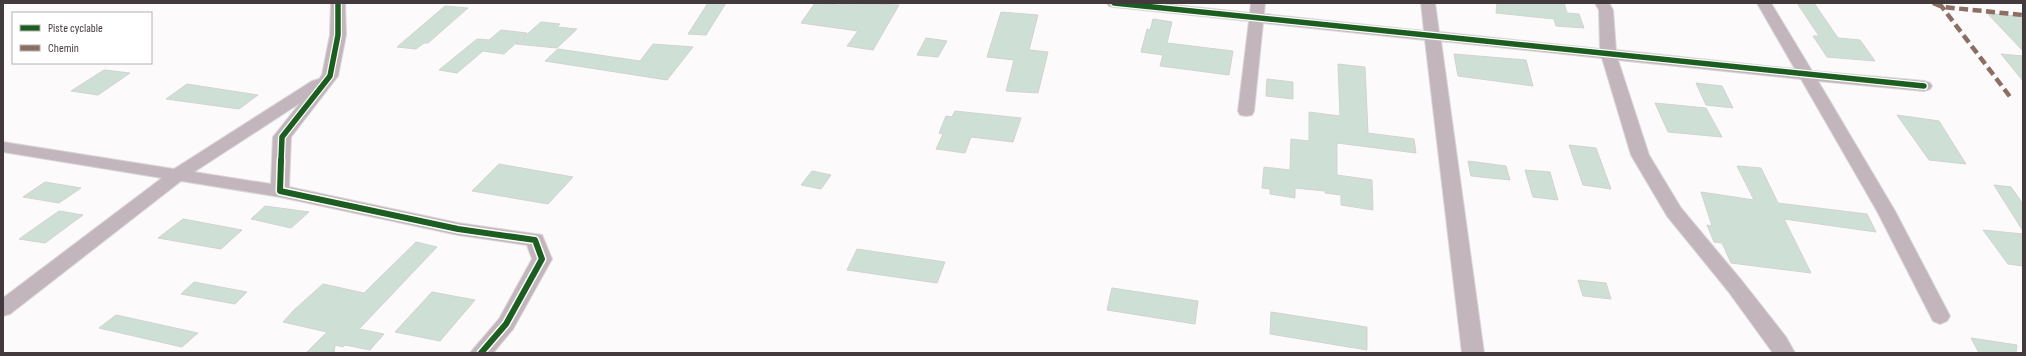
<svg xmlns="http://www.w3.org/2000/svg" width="2026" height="356" font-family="'Sofia Sans Condensed',sans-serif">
  <rect width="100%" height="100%" fill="#fcfafb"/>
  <g fill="#cee0d5" stroke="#d1d3d1">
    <polygon points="708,3 726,3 706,35 688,34"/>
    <polygon points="815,3 840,5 841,3 899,5 873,50 847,46 858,31 801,23"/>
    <polygon points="1497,3 1564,3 1567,13 1579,14 1584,28 1556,26 1554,19 1496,13"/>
    <polygon points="1797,3 1814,3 1838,38 1860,40 1875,61 1827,57 1813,36 1819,36"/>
    <polygon points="445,6 468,8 428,43 424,43 416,49 397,47"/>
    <polygon points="1001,12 1038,15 1029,50 1048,52 1038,93 1006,91 1014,60 987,57"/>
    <polygon points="1987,13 2023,17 2023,51"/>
    <polygon points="1153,19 1172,22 1167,43 1233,51 1229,75 1160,66 1163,55 1141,52 1147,29 1150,30"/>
    <polygon points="541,22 560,24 557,27 577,29 557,48 516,44"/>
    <polygon points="501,30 527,33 504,54 483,51 457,73 439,70 477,39 489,40"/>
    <polygon points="926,38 947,41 938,57 917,55"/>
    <polygon points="653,44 693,47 667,80 545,61 558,49 640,61"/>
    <polygon points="1454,54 1526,60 1533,86 1458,76"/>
    <polygon points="2001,54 2023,56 2023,81"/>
    <polygon points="1338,64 1365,67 1368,133 1414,139 1416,153 1337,143 1337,175 1372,180 1373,210 1341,205 1341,195 1325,193 1325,191 1295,188 1295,198 1270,194 1270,189 1262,188 1264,167 1290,170 1291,139 1309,141 1309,112 1340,116"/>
    <polygon points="104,70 130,73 98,95 71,91"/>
    <polygon points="1267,79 1293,82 1293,99 1266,96"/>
    <polygon points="1696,83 1722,86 1733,108 1706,105"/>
    <polygon points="187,84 258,95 239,109 166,99"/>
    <polygon points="1655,103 1706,108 1722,137 1668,132"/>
    <polygon points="955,111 1021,118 1013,142 971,137 965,153 936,149 943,134 939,133 946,116 952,117"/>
    <polygon points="1897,115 1939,121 1966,164 1929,160"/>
    <polygon points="1569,145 1596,148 1611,189 1583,185"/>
    <polygon points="1468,161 1506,166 1510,180 1471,176"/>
    <polygon points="499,164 573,177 548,204 472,191"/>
    <polygon points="1737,166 1761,168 1778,203 1867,214 1876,232 1784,219 1811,273 1731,263 1722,243 1714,242 1707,225 1712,226 1701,192 1754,200"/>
    <polygon points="1525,170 1550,172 1558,200 1533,197"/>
    <polygon points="812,171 831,175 821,189 801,185"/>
    <polygon points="45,182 81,188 59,203 23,197"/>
    <polygon points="1994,185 2011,187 2023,204 2023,231"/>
    <polygon points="265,206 309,212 291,228 251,219"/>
    <polygon points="59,211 83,215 45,243 19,239"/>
    <polygon points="183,219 242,230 221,249 158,238"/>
    <polygon points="1983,230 2023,234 2023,266 2008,264"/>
    <polygon points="416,242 437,247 361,327 359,329 384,334 370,350 345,345 343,347 335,345 334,353 306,353 327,332 283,322 294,310 323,284 364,293"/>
    <polygon points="857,249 945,262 937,283 847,270"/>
    <polygon points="1578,280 1606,283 1611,299 1583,296"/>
    <polygon points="194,282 247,292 235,304 181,294"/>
    <polygon points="1112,288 1198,301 1195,324 1107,310"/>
    <polygon points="432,292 475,300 440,341 395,332"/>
    <polygon points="1271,312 1367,327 1367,350 1270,334"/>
    <polygon points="116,315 198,333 182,347 99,328"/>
    <polygon points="1971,338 2017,345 2016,353 1979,353"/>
  </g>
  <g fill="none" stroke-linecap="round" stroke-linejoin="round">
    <g stroke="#dbd7d9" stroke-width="2">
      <g id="minor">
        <path d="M331,3H345L346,35L338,76L291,137L289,187L458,223L542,235L552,259L513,329L493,353H470L499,319L532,259L527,245L458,235L280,197L181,181L10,314L3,316V298L162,178L3,152V142L174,169L312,81L319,79L322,75L330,35ZM300,103L273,137L271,184L194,172Z"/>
        <polygon points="1107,3 1156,3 1250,13 1251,3 1265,3 1264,14 1424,31 1421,3 1435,3 1439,32 1600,49 1599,10 1595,3 1609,3 1613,10 1616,50 1795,69 1757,3 1771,3 1812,71 1924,81 1930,83 1932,86 1930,89 1924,91 1818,81 1895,211 1950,316 1947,321 1940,324 1933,321 1877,211 1801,79 1618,60 1649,155 1681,208 1742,281 1786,337 1795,353 1773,353 1728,291 1667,216 1631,155 1602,58 1441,41 1484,353 1462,353 1425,40 1263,23 1254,111 1252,115 1246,116 1240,115 1238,111 1249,21 1114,7 1109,6"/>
      </g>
    </g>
    <use href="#minor" fill="#c2b6bc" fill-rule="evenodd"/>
    <g stroke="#8d6e63" stroke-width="4.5" stroke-dasharray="9 4.5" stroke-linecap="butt">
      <polyline points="1933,3 1943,7 2023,15"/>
      <polyline points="1939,3 2011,98"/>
    </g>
    <g stroke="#fff" stroke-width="8">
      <g id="cycleway-far1">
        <polyline points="1114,3 1924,86"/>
        <polyline points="281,161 282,137 330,76 338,35 338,3"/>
      </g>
    </g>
    <g stroke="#fff" stroke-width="9">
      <polyline id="cycleway" points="281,160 280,191 458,229 535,240 542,259 506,324 481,353"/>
    </g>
    <use href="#cycleway-far1" stroke="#1b5e20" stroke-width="5.5"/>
    <use href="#cycleway" stroke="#1b5e20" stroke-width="6"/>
  </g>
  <rect width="2026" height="356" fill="none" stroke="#433a3e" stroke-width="8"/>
  <rect x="12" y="12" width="140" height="52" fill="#ffffff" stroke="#b4b0b2"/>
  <rect x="20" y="25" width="20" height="6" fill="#1b5e20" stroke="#b4b0b2"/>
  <text x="48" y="32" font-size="12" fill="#433a3e">Piste cyclable</text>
  <rect x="20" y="45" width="20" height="6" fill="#8d6e63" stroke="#b4b0b2"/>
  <text x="48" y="52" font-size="12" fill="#433a3e">Chemin</text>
</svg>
